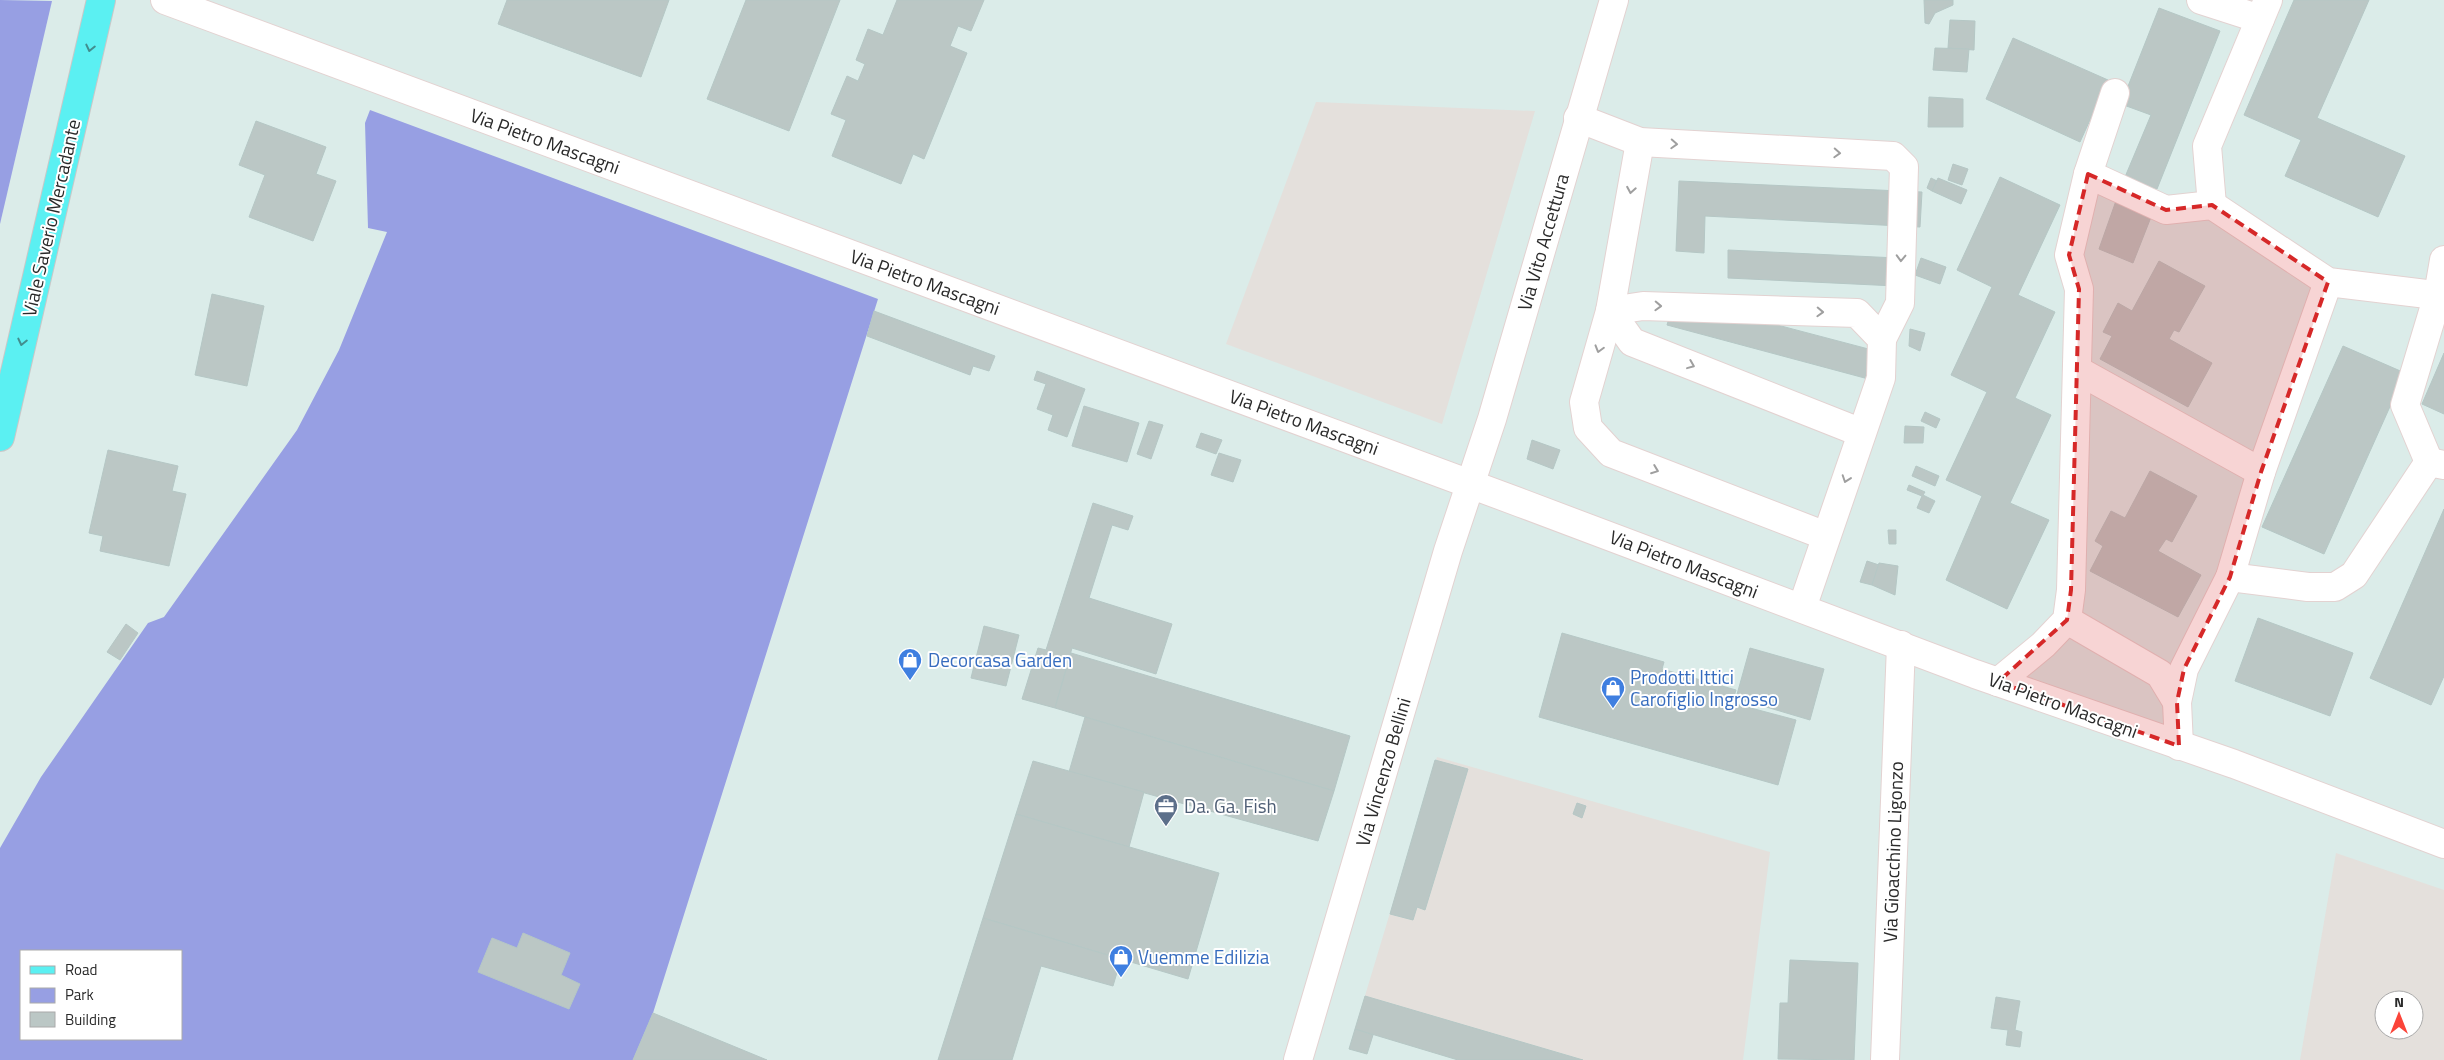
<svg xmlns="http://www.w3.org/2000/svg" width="2444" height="1060" font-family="'Titillium Web',sans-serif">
  <rect width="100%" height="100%" fill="#dbece9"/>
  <g fill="#e4e0dc" fill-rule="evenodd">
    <polygon points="1316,102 1535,111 1442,424 1226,344"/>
    <polygon points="1437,757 1770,852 1743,1060 1458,1060 1355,1029"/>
    <path d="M2336,853L2444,890V1060H2300ZM2384,1000H2414V1030H2384Z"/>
  </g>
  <g fill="#979fe3" fill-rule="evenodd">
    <polygon points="0,0 52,1 0,224"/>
    <path d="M370,110L878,299L653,1013L633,1060H0V848L41,777L148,623L164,617L297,430L339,350L387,232L368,228L365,123ZM21,951H181V1039H21Z"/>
  </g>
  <g fill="#bbc7c5" stroke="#b5c7c5">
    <polygon points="507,0 669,0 641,77 498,24"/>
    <polygon points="746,0 840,0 789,131 707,99"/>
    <polygon points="897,0 984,0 971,31 958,26 950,46 967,53 924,159 913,154 901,184 832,156 846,120 831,114 847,76 858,81 865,64 856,60 868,29 883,35"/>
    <polygon points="1924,0 1953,0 1953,5 1935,13 1929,24 1925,23"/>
    <polygon points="2294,0 2369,0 2317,118 2405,156 2378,217 2285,176 2301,140 2244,115"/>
    <polygon points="2159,8 2220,31 2157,189 2125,177 2151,115 2121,104"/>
    <polygon points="1950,20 1975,21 1974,50 1948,48"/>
    <polygon points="2013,38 2108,80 2080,142 1986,99"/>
    <polygon points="1935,48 1969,49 1967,72 1933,70"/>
    <polygon points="1929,97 1963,99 1963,127 1928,127"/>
    <polygon points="256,121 326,147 316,174 336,181 313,241 249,217 265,175 239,165"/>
    <polygon points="1953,164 1968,169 1962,185 1948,180"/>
    <polygon points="2000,177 2060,205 2018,295 2055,312 2015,398 2051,415 2010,503 2049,520 2007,609 1946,580 1982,496 1946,480 1987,392 1951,375 1992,287 1957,270"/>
    <polygon points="1931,178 1937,181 1932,191 1927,188"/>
    <polygon points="1938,178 1967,190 1961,204 1932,191"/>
    <polygon points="1679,181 1922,192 1920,227 1705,216 1704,253 1676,251"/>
    <polygon points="2117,198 2153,212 2133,263 2099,249"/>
    <polygon points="1728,250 1897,258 1896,286 1728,278"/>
    <polygon points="1921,258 1946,267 1940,284 1915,275"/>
    <polygon points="2159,261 2205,286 2179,332 2174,330 2169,339 2212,363 2188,407 2100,359 2112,336 2103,332 2118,303 2132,311"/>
    <polygon points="212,294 264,306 247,386 195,375"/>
    <polygon points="1675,298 1895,356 1887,384 1667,325"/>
    <polygon points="874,311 995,356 989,371 973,366 970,375 867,336"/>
    <polygon points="1910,329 1925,333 1920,351 1909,346"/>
    <polygon points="2343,346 2405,373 2324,554 2262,527"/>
    <polygon points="2444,353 2444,414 2422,404"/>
    <polygon points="1037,371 1085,389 1067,437 1048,430 1053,415 1037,409 1046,384 1034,380"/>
    <polygon points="1084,406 1139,423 1127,462 1072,446"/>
    <polygon points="1925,412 1940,419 1936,428 1921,421"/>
    <polygon points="1149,421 1163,425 1151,459 1137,454"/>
    <polygon points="1905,426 1924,427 1923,443 1904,443"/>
    <polygon points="1201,433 1222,440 1216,454 1196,447"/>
    <polygon points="1532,440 1560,450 1553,469 1527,459"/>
    <polygon points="108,450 178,466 172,491 186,494 169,566 100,551 103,536 89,533"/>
    <polygon points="1219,453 1241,460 1233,482 1211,475"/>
    <polygon points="1916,466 1939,476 1935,486 1912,476"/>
    <polygon points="2150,471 2197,496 2172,542 2166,539 2158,551 2201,575 2178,617 2090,571 2103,546 2095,541 2111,511 2125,518"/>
    <polygon points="1909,485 1925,492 1923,495 1935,501 1929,513 1917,508 1922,496 1907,490"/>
    <polygon points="1093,503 1133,516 1128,530 1112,525 1089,598 1172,624 1156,674 1072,648 1055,708 1022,699 1038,648 1046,650"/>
    <polygon points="2444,509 2444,676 2431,705 2370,678"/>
    <polygon points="1888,530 1896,530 1896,544 1889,544"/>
    <polygon points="1867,561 1879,565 1872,585 1860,582"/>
    <polygon points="1879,563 1898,566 1895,595 1872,585"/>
    <polygon points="2258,618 2353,653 2330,716 2235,681"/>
    <polygon points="126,624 138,633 120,660 107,652"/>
    <polygon points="984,626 1019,635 1006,686 971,678"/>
    <polygon points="1562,633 1664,662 1662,669 1736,690 1732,703 1796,720 1778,785 1539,717"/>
    <polygon points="1750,648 1824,669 1810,720 1736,698"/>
    <polygon points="1071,653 1350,736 1334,791 1055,708"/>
    <polygon points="1085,717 1334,791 1318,841 1069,772"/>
    <polygon points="1435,760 1468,769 1425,910 1417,907 1413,920 1390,914"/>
    <polygon points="1033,761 1144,792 1129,847 1016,814"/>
    <polygon points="1577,803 1586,806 1582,818 1573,814"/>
    <polygon points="1016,814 1219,873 1188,979 983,918"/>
    <polygon points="983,918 1121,959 1113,986 1041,966 1012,1060 938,1060"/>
    <polygon points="523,933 570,953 561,975 580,984 569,1009 478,972 492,938 517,948"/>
    <polygon points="1790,960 1858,963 1854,1060 1778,1059 1780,1003 1788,1003"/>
    <polygon points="1365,996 1583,1060 1458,1060 1355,1029"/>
    <polygon points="1996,997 2020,1001 2015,1030 2022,1032 2020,1047 2006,1045 2008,1030 1991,1028"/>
    <polygon points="653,1013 767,1060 633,1060"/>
    <polygon points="1355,1029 1373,1035 1367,1054 1349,1049"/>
  </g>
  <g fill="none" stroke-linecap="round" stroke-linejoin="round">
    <g stroke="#e3d2d1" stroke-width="30">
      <g id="minor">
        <polyline points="165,0 1521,503 1975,674 2234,764 2444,844"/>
        <polyline points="2201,0 2260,19"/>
        <polyline points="1578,118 1640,142 1893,156 1904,167 1900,303 1882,339"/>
        <polyline points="1640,142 1610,311 1584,402 1588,428 1611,453 1826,536"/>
        <polyline points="2088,174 2166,210 2212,205 2328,282 2444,296"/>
        <polyline points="2212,205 2207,146 2268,0"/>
        <polyline points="2077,370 2261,472"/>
        <polyline points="2429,462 2405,405 2438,295 2444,260"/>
        <polyline points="2230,577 2308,587 2335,587 2354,575 2429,462 2444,465"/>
        <polyline points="1802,608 1881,378 1882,339 1857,313 1643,306 1610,311 1632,342 1862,433"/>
        <polyline points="2067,620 2160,674 2177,702"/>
        <polyline points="1998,682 2043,645 2067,620 2071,590 2079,289 2069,255 2088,174 2115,93"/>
        <polyline points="2179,746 2177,702 2184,669 2230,577 2261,472 2328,282"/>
        <polyline points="1298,1060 1448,551 1492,419 1614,0"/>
        <polyline points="1885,1060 1901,645"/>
      </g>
    </g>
    <g stroke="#c8c8c8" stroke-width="30">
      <polyline id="major" points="0,437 101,0"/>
    </g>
    <use href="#minor" stroke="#fff" stroke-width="28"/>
    <use href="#major" stroke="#5bf0f2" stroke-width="28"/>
  </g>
  <defs><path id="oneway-chevron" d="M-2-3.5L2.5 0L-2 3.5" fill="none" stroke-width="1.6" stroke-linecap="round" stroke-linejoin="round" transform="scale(1.25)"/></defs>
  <g stroke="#428d8e">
    <use href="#oneway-chevron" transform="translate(90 48) rotate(103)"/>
    <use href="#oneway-chevron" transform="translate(22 342) rotate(103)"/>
  </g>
  <g stroke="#9f9f9f">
    <use href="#oneway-chevron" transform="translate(1674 144) rotate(3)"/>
    <use href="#oneway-chevron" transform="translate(1837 153) rotate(3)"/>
    <use href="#oneway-chevron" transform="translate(1631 190) rotate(100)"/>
    <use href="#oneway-chevron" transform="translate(1901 258) rotate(92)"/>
    <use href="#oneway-chevron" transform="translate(1658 306) rotate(2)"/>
    <use href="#oneway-chevron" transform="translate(1820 312) rotate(2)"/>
    <use href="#oneway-chevron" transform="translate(1599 349) rotate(106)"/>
    <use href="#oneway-chevron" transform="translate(1691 365) rotate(22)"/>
    <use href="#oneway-chevron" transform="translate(1655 470) rotate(21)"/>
    <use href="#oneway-chevron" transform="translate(1846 479) rotate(109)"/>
  </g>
  <path fill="#d62828" fill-opacity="0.2" stroke="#d62828" stroke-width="4" stroke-dasharray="10 6" stroke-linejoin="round" d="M2088,174L2166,210L2212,205L2328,282L2261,472L2230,577L2184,669L2177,702L2179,746L1998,682L2067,620L2071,590L2079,289L2069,255Z"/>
  <defs>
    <g id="shop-pin" transform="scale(1.25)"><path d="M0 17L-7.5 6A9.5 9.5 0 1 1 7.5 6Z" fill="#3f7fe0" stroke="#fff"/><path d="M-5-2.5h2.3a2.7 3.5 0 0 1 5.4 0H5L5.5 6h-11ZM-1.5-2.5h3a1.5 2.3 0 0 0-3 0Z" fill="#fff"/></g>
    <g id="office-pin" transform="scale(1.25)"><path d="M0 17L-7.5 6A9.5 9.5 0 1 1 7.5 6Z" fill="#5c6f8a" stroke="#fff"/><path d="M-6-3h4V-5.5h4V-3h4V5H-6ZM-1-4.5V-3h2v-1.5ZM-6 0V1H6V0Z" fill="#fff"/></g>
  </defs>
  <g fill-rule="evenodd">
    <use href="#shop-pin" x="910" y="660"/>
    <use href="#shop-pin" x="1613" y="688"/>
    <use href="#office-pin" x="1166" y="806"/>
    <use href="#shop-pin" x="1121" y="957"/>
  </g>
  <g text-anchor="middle" stroke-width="4" stroke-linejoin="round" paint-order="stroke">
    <g font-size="19" fill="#2a2a2a" stroke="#fff">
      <text transform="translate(545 141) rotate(20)" y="7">Via Pietro Mascagni</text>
      <text transform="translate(51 218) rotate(-77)" y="7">Viale Saverio Mercadante</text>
      <text transform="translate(1543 242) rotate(-74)" y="7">Via Vito Accettura</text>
      <text transform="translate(925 282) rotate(20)" y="7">Via Pietro Mascagni</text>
      <text transform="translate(1304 422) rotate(20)" y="7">Via Pietro Mascagni</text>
      <text transform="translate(1684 564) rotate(21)" y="7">Via Pietro Mascagni</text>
      <text transform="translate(2063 705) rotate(20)" y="7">Via Pietro Mascagni</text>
      <text transform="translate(1383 772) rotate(-74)" y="7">Via Vincenzo Bellini</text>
      <text transform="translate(1893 852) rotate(-88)" y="7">Via Gioacchino Ligonzo</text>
    </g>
    <g font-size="19" fill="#366cbe" stroke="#fff" text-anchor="start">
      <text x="928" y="667">Decorcasa Garden</text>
      <text x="1630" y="684">Prodotti Ittici<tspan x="1630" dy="22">Carofiglio Ingrosso</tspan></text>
      <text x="1138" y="964">Vuemme Edilizia</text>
    </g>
    <g font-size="19" fill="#4e5e75" stroke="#fff" text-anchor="start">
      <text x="1184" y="813">Da. Ga. Fish</text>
    </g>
  </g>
  <rect x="20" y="950" width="162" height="90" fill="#ffffff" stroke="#aaaaaa"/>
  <rect x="30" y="966" width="25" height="8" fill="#5bf0f2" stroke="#aaaaaa"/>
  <text x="65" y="975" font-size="15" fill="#2a2a2a">Road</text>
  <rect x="30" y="988" width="25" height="15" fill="#979fe3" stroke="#aaaaaa"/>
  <text x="65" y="1000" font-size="15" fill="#2a2a2a">Park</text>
  <rect x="30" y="1012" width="25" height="15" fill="#bbc7c5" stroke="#aaaaaa"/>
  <text x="65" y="1025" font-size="15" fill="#2a2a2a">Building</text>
  <g transform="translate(2399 1015)"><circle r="24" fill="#ffffff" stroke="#aaaaaa"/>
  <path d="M0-4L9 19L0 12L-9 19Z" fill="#fb4439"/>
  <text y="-8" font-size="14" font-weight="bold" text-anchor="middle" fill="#2a2a2a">N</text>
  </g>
</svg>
